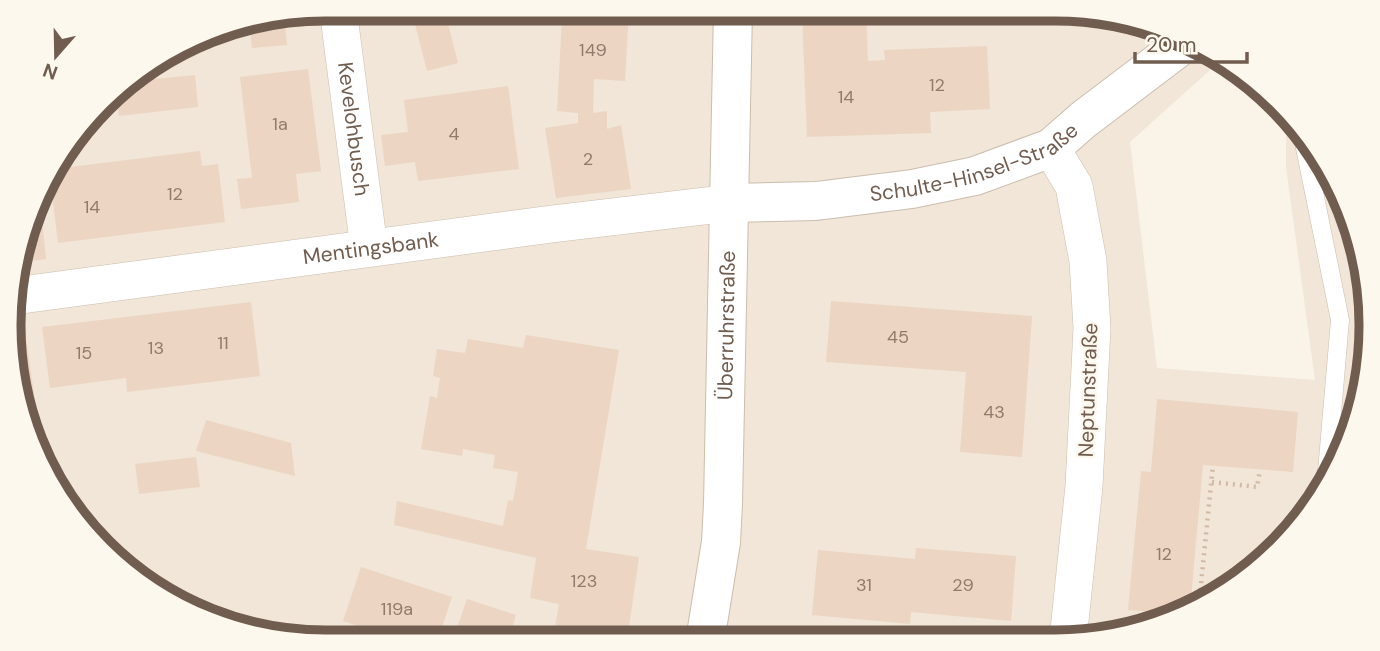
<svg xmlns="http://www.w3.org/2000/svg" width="1380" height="651" font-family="'DM Sans',sans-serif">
  <rect width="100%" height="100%" fill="#faf4e8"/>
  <polygon fill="#f1e6d7" points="326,9 1055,9 1176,33 1219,62 1130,142 1157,368 1315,380 1286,167 1286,113 1347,205 1371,326 1347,447 1306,519 1247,577 1175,618 1096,639 325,642 204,618 102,550 42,466 11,366 15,263 62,150 132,74 223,26"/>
  <g fill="#ecd5c3">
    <polygon points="552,9 629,9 625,81 594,79 593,113 607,111 607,129 621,125 631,189 556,198 545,128 578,123 578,113 557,111 562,18 552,18"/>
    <polygon points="866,12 868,61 885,60 884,50 987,46 990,109 930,112 931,133 807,137 802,15"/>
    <polygon points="284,16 287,45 252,48 249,21"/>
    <polygon points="446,16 458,63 427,71 415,24"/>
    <polygon points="308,69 321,171 296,174 299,202 241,209 237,179 252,178 240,77"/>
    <polygon points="195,75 198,107 119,116 116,92 125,82"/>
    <polygon points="508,86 519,169 418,181 415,162 385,166 381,135 408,132 404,100"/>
    <polygon points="200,151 202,166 218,164 225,222 58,243 50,179 54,169"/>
    <polygon points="40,203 46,259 15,263 26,237"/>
    <polygon points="831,301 1032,316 1022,457 960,452 966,372 826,362"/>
    <polygon points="251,302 260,376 127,392 126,378 50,388 42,327"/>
    <polygon points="24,324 36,408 25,410 11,366 13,326"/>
    <polygon points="526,335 619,350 586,549 639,557 627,641 595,641 555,628 559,604 530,598 536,558 394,525 397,501 503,526 508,500 513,501 518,472 493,468 495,455 463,449 462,456 421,449 430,396 437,398 440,378 433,376 437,349 465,353 468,339 523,348"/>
    <polygon points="1157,399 1298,412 1293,472 1203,465 1190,610 1182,614 1128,610 1141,471 1151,472"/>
    <polygon points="206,420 291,443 295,476 196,451"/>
    <polygon points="196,457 200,487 139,494 135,464"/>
    <polygon points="916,548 1016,556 1011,621 911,612 910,624 812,615 818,550 915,559"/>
    <polygon points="361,567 452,597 437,642 430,642 398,631 395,638 343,621"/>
    <polygon points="467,599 516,615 508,642 452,642"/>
  </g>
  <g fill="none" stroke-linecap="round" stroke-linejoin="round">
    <g stroke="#cbbdaf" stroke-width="19">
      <polyline id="service" points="1303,138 1340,320 1326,483"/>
    </g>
    <g stroke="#cbbdaf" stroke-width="38">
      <g id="minor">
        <path id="s1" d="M338,9L369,248"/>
        <polyline points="1051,148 1074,186 1088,261 1092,328 1084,486 1068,640"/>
        <path id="s2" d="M14,296L552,224L730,203"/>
      </g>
    </g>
    <g stroke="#cbbdaf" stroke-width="40">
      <g id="tertiary">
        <path id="s3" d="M730,203L816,201L912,189L975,176L1051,148L1083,120L1187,41"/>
      </g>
    </g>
    <g stroke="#cdbdad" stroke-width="40">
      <g id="secondary">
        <path id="s4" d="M705,641L721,542L723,504L733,9"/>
      </g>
    </g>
    <g stroke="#d1b9a6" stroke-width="4.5" stroke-dasharray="2 5" stroke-linecap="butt">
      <polyline points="1212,482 1257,487 1260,470"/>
      <polyline points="1199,604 1213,465"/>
    </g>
    <use href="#service" stroke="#fff" stroke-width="18"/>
    <use href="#minor" stroke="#fff" stroke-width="37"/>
    <use href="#tertiary" stroke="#fff" stroke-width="38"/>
    <use href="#secondary" stroke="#fff" stroke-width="38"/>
  </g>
  <g text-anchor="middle" stroke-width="5" stroke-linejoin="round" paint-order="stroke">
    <g font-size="18" fill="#907b6c">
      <text x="593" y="56">149</text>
      <text x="937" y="91">12</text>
      <text x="846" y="103">14</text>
      <text x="280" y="130">1a</text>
      <text x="454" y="140">4</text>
      <text x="588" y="165">2</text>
      <text x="175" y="200">12</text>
      <text x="92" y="213">14</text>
      <text x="898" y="343">45</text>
      <text x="223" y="349">11</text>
      <text x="156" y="354">13</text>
      <text x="84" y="359">15</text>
      <text x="994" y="418">43</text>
      <text x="1164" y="560">12</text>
      <text x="584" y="587">123</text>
      <text x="864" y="591">31</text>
      <text x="963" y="591">29</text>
      <text x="397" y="615">119a</text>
    </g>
    <g font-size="21" fill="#715d4f" stroke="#fdf8ee">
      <text dy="7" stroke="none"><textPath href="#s1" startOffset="121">Kevelohbusch</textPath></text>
      <text dy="7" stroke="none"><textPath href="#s3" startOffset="250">Schulte-Hinsel-Straße</textPath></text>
      <text dy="7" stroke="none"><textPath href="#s2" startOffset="360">Mentingsbank</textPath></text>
      <text dy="7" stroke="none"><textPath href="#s4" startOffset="317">Überruhrstraße</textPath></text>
      <text transform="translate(1088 390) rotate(-88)" y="7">Neptunstraße</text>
    </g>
  </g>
  <path d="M0 0H1380V651H0ZM325 21H1055A304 304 0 0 1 1359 325V326A304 304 0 0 1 1055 630H325A304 304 0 0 1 21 326V325A304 304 0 0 1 325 21Z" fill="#fdf8ee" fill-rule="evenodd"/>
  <path fill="none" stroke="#715d4f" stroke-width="9" d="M325 21H1055A304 304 0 0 1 1359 325V326A304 304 0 0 1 1055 630H325A304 304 0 0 1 21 326V325A304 304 0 0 1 325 21Z"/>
  <g transform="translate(56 56) rotate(200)" stroke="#fdf8ee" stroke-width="5" paint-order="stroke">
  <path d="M0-5L12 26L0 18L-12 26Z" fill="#715d4f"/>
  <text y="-10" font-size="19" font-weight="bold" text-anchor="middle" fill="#715d4f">N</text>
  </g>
  <path d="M1135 52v10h112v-10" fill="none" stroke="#715d4f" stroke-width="3.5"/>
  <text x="1146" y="52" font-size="21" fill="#715d4f" stroke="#fdf8ee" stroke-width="5" paint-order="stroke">20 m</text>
</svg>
